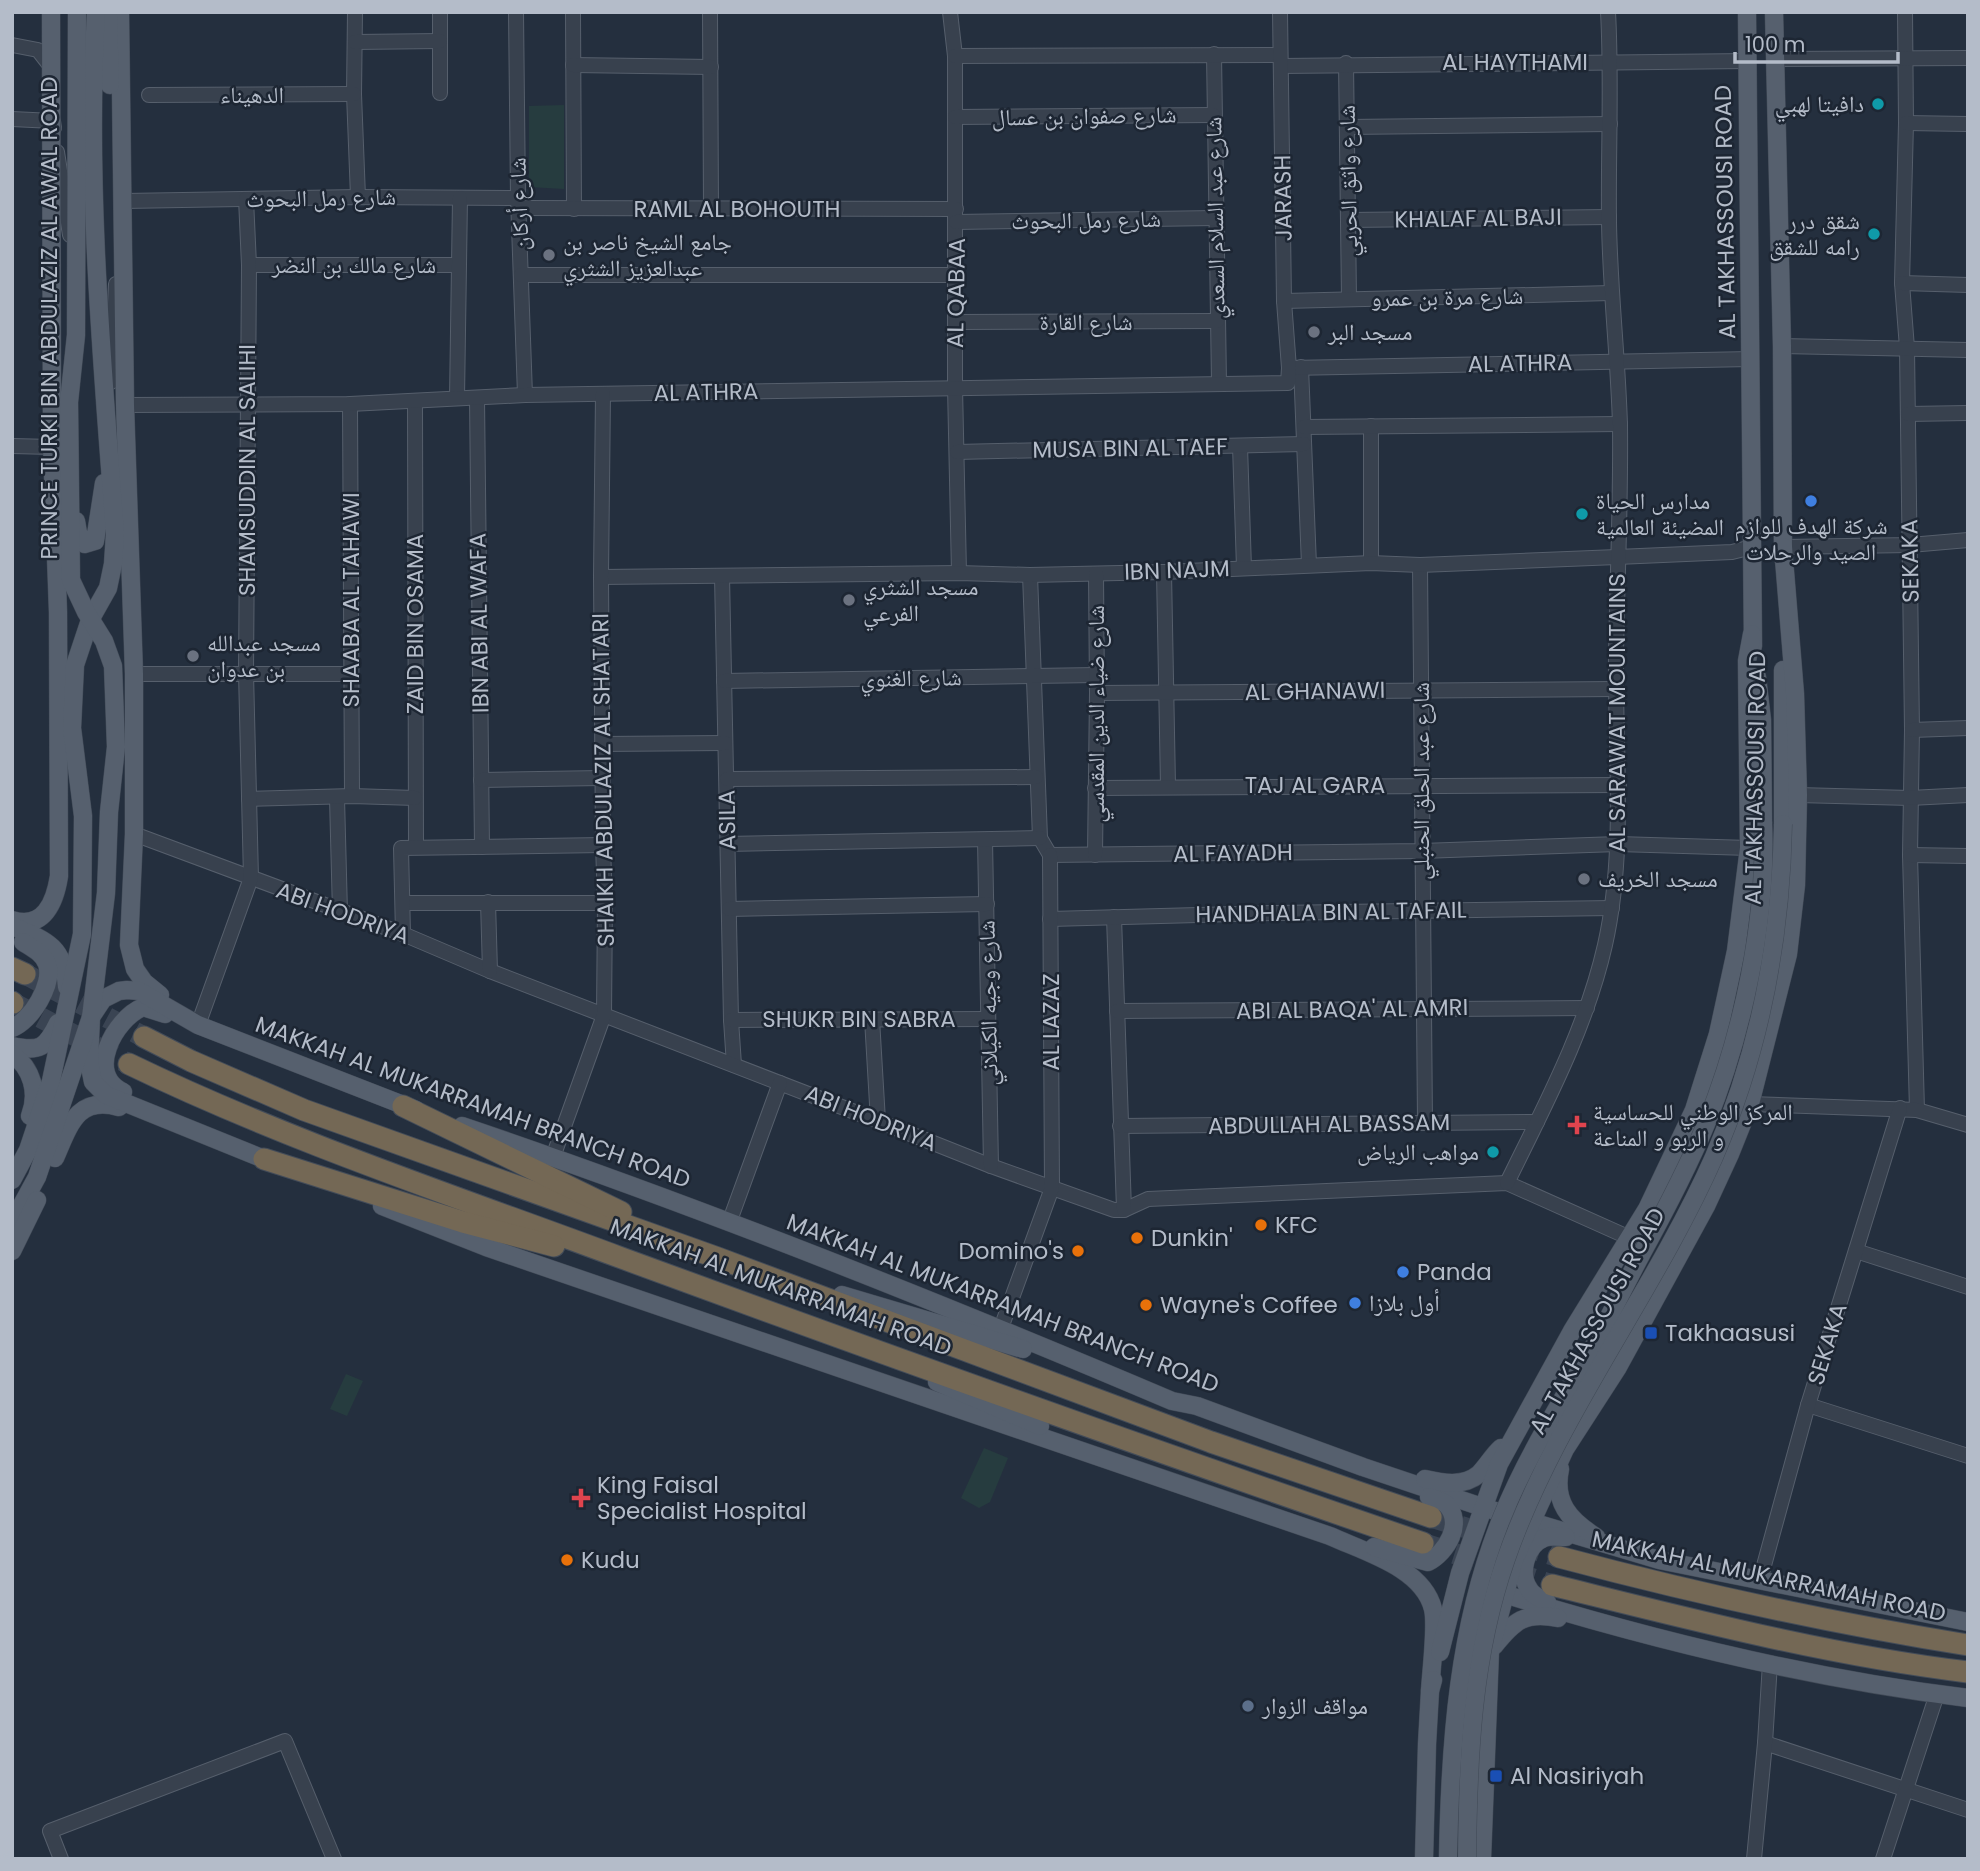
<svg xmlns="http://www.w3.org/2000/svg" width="1980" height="1871" font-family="Poppins,'Noto Naskh Arabic',sans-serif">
  <rect width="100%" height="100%" fill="#242f3e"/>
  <g fill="#263c3f">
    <polygon points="564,105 564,189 529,187 529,106"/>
    <polygon points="346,1374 363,1381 347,1416 330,1409"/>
    <polygon points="984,1448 1008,1458 990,1502 979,1508 961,1498"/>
  </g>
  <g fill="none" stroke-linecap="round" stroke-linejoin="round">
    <g stroke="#3a4453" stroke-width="21" stroke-dasharray="21 10" stroke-linecap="butt">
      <polyline points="25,974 144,1037"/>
      <polyline points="13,1003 129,1064"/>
      <polyline points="1431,1517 1559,1557"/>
      <polyline points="1425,1544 1552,1585"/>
    </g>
    <g stroke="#565f6c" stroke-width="16">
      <g id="minor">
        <polyline points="355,12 354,94 358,197"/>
        <polyline points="440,12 440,93"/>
        <polyline points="516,12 518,198 525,395"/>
        <polyline points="573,12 574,209"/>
        <polyline points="710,12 711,209"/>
        <polyline points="950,12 955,56 955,387 959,573"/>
        <polyline points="1905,12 1906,123 1902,283 1907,348 1912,730 1910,855 1917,1110"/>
        <polyline points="355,42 440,41"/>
        <polyline points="12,45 38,50 52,68"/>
        <polyline points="1214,54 1219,383"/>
        <polyline points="955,56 1280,55"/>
        <polyline points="1775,59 1968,58"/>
        <polyline points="1346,63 1349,299"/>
        <polyline points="573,65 711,67"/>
        <polyline points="1281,66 1748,61"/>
        <polyline points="149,95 354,94"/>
        <polyline points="955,117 1213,115"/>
        <polyline points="12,119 53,121 54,128"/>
        <polyline points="1906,123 1968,124"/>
        <polyline points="1347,127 1610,124"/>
        <polyline points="57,152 70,235"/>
        <polyline points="519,208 956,209"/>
        <polyline points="122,211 124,201 358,197 518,198"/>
        <polyline points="1348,220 1609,217"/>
        <polyline points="956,222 1215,218"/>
        <polyline points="249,265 458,265"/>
        <polyline points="521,275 956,275"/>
        <polyline points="1902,283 1968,285"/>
        <polyline points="1284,301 1611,293"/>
        <polyline points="956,322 1217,321"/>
        <polyline points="1782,346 1968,350"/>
        <polyline points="1301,367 1309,565"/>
        <polyline points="1289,368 1751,359"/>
        <polyline points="111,382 116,284"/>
        <polyline points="457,398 460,198"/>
        <polyline points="477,398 482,847"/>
        <polyline points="415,402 416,847"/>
        <polyline points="350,404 352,796"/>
        <polyline points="125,405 350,404 525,395 1288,383 1289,368 1284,301 1280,12"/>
        <polyline points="1908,414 1968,413"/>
        <polyline points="1371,426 1371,563"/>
        <polyline points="1304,427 1620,424"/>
        <polyline points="12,446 52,447"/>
        <polyline points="1240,446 1244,568"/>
        <polyline points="957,452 1304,444"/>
        <polyline points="1783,547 1910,545 1968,540"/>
        <polyline points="1420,565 1425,1122"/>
        <polyline points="1164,572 1168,786"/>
        <polyline points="1030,575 1040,838 1050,855 1422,851 1618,844 1749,848"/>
        <polyline points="722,576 731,1020 734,1065"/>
        <polyline points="601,577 959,573 1030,575 1164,572 1371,563 1420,565 1617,557 1732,552 1752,547"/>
        <polyline points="134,674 351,674"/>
        <polyline points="724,681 1097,675"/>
        <polyline points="1097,693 1616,689"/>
        <polyline points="1912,730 1968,728"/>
        <polyline points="602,744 725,743"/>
        <polyline points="727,779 1036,777"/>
        <polyline points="481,780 602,778"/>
        <polyline points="1095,788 1619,785"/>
        <polyline points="1798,795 1910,798 1968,795"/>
        <polyline points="337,798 340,913"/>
        <polyline points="249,799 352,796 415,798"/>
        <polyline points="134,834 403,934 490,971 878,1121 991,1166 1114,1210 1124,1210 1148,1199 1507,1183 1630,1238"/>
        <polyline points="985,840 991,1166"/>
        <polyline points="727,844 1040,838"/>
        <polyline points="1095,855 1097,693 1096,574"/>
        <polyline points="1910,855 1968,856"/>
        <polyline points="488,902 490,971"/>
        <polyline points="403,903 605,903"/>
        <polyline points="729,909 987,904"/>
        <polyline points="1114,917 1124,1210"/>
        <polyline points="1050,919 1274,913 1612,908"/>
        <polyline points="403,934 401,848 603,845"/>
        <polyline points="1117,1011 1587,1008"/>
        <polyline points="872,1019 878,1121"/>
        <polyline points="731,1020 987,1019"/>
        <polyline points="198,1025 251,878 246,673 249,265 246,199"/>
        <polyline points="1750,1104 1917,1110 1968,1125"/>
        <polyline points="1120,1126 1537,1122"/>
        <polyline points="553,1157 604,1015 605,903 603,845 601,577 603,394"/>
        <path d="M1507,1183C1545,1105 1586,1029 1605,945C1626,851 1615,754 1616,659C1617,581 1621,503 1620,425C1618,357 1610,290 1609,222C1608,152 1612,82 1608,12"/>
        <polyline points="729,1223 780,1083"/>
        <polyline points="1856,1251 1968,1287"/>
        <polyline points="1001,1328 1052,1188 1050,855"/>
        <polyline points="1808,1405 1968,1456"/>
        <polyline points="1760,1580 1808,1405 1900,1108"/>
        <polyline points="1765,1743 1968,1810"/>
        <polyline points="61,1859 50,1831 285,1741 334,1859"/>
        <polyline points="1754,1859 1765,1743 1770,1663"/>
        <polyline points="1883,1859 1937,1694"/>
      </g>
    </g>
    <g stroke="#414a57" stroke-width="19">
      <g id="major">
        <polyline points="120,12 125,405 134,674 134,834 129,945 135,969 144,982 160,995"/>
        <polyline points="1747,12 1753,646"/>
        <polyline points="1774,12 1782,346 1783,558"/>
        <polyline points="108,15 110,85"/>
        <polyline points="76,521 78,533 85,544 95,541 104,483"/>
        <polyline points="1783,670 1783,824"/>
        <polyline points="1757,677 1762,720 1763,822"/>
        <path d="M12,920C44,930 55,902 59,876L58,612L52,447L51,12"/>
        <path d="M12,926C48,941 64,947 67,987"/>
        <path d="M12,1028C31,1021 54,984 47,964C43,953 32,948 23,942"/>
        <path d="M12,1046C40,1052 46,1048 58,1023"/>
        <path d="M12,1054C32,1068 39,1093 30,1116"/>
        <path d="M123,1092C85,1074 114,1019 143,1007L165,1014"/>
        <path d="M462,1126C702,1207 939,1302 1172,1401L1197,1406L1363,1467L1482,1507L1659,1560L1968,1622"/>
        <path d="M55,1158C69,1126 77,1095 119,1107"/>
        <polyline points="274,1163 106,1095 93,1082 89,1062 91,1017 103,999 119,991 127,990 139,991 198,1025 416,1110"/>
        <path d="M12,1180L28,1150L51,1081L82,934L83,816L72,728L75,665L90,620L108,588L113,564L115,533C102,360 86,186 96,12"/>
        <path d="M382,1206L486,1247L1330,1536C1365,1552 1423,1568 1433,1609C1437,1626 1431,1672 1430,1691"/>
        <polyline points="12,1223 37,1177 91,1017 106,893 109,812 116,747 113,666 104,641 86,612 71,580 69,402 76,335 77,12"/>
        <polyline points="12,1251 37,1200"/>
        <polyline points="842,1295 1023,1349"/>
        <polyline points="937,1382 1040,1426"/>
        <path d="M1560,1469C1553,1502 1569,1520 1596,1537"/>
        <path d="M1425,1479C1442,1483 1464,1487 1479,1474C1487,1466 1493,1455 1501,1448"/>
        <path d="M1374,1547L1428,1562C1446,1553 1465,1523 1446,1504C1442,1501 1434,1499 1429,1497"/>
        <path d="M1497,1586L1504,1594C1653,1640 1813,1679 1968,1698"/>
        <path d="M1547,1602C1541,1599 1532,1595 1529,1589C1518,1573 1526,1545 1544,1538C1551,1535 1558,1537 1566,1537"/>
        <path d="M1494,1646C1514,1621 1525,1611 1558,1618"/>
        <polyline points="1440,1652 1460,1573 1499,1464 1572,1331 1647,1209 1694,1110 1718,1034 1736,951 1749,848 1747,661 1752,634"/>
        <polyline points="1424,1859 1427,1744 1430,1691 1433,1680"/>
        <polyline points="1482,1859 1490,1651 1514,1560 1565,1449 1618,1367 1706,1206 1730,1154 1750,1104 1788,954 1796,885 1798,795 1795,694 1783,547"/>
      </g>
    </g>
    <g stroke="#434c59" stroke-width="23">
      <g id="highway">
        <polyline points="12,968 25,974"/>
        <polyline points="12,1002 13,1003"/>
        <polyline points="144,1037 191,1061 304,1110 718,1258 1211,1442 1431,1517"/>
        <path d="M129,1064C286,1140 455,1196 619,1257C886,1355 1154,1451 1423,1543"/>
        <polyline points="403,1106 621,1212"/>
        <polyline points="264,1159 463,1222 554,1246"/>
        <path d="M1559,1557C1694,1593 1830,1623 1968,1645"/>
        <path d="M1552,1585C1690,1619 1827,1655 1968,1672"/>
      </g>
    </g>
    <use href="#minor" stroke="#38414e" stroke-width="14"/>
    <use href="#major" stroke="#56606e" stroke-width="18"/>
    <use href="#highway" stroke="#746855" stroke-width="21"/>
    <g stroke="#414a57" stroke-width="19" stroke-linecap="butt">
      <g id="major-bridge">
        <path d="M1448,1859C1450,1743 1458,1625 1502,1517C1525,1460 1557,1409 1588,1356C1607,1322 1624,1287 1642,1253C1665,1211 1687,1169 1706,1124C1743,1033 1767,920 1763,822"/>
        <path d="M1467,1859C1468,1757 1472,1656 1506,1559C1556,1416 1653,1295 1714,1157C1760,1051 1781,938 1783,824"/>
      </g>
    </g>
    <use href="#major-bridge" stroke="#56606e" stroke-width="18"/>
  </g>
  <g fill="#0f9aa8" stroke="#1d2633" stroke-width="2.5">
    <circle cx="1878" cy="104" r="7"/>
    <circle cx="1874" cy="234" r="7"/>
    <circle cx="1582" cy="514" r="7"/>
    <circle cx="1493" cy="1152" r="7"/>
  </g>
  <g fill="#6b7280" stroke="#1d2633" stroke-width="2.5">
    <circle cx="549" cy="255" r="7"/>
    <circle cx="1314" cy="332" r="7"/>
    <circle cx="849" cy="600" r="7"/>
    <circle cx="193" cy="656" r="7"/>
    <circle cx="1584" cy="879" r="7"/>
  </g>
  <g fill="#3f7fe0" stroke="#1d2633" stroke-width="2.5">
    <circle cx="1811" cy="501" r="7"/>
    <circle cx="1403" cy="1272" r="7"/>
    <circle cx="1355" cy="1303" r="7"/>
  </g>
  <g fill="#e0444e" stroke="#1d2633" stroke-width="2.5">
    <path d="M1573.5 1114.5h7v7h7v7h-7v7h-7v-7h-7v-7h7z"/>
    <path d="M577.5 1487.5h7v7h7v7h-7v7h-7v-7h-7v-7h7z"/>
  </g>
  <g fill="#e8710a" stroke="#1d2633" stroke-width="2.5">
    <circle cx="1261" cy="1225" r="7"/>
    <circle cx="1137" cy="1238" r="7"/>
    <circle cx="1078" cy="1251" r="7"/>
    <circle cx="1146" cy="1305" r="7"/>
    <circle cx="567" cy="1560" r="7"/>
  </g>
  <g fill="#1a4fb4" stroke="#1d2633" stroke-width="2.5">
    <rect x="1644" y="1326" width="14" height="14" rx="3.5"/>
    <rect x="1489" y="1769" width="14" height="14" rx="3.5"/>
  </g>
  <circle fill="#5c6f8a" stroke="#1d2633" stroke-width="2.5" cx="1248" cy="1706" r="7"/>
  <g text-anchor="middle" stroke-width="5" stroke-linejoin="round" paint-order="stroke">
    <g font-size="23" fill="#b4bcc9" stroke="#1d2633">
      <text x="1515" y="70">AL HAYTHAMI</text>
      <text x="252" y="103">الدهيناء</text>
      <text transform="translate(1084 116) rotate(-1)" y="8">شارع صفوان بن عسال</text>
      <text transform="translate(1348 181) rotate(-91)" y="8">شارع واثق الحربي</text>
      <text transform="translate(321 198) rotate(-1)" y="8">شارع رمل البحوث</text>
      <text transform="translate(1283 198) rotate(-91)" y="8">JARASH</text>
      <text transform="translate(519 204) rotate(-92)" y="8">شارع أركان</text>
      <text x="737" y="217">RAML AL BOHOUTH</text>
      <text transform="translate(1725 212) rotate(-91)" y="8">AL TAKHASSOUSI ROAD</text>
      <text transform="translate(1215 218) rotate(-91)" y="8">شارع عبد السلام السعدي</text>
      <text transform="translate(1478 218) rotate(-1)" y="8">KHALAF AL BAJI</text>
      <text transform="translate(1086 220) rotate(-1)" y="8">شارع رمل البحوث</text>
      <text x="354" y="273">شارع مالك بن النضر</text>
      <text transform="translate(956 293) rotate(-89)" y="8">AL QABAA</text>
      <text transform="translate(1447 297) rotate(-1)" y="8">شارع مرة بن عمرو</text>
      <text transform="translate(49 318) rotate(-90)" y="8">PRINCE TURKI BIN ABDULAZIZ AL AWAL ROAD</text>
      <text x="1086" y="330">شارع القارة</text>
      <text transform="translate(1520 363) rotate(-1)" y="8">AL ATHRA</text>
      <text transform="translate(706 392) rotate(-1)" y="8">AL ATHRA</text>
      <text transform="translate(1130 448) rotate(-1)" y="8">MUSA BIN AL TAEF</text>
      <text transform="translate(247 470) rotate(-90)" y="8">SHAMSUDDIN AL SALIHI</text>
      <text transform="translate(1910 561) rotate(-91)" y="8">SEKAKA</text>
      <text transform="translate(1177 570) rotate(-2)" y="8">IBN NAJM</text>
      <text transform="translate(351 600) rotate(-90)" y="8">SHAABA AL TAHAWI</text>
      <text transform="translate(479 623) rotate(-91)" y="8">IBN ABI AL WAFA</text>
      <text transform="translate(415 624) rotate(-90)" y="8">ZAID BIN OSAMA</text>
      <text transform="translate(911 678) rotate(-1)" y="8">شارع الغنوي</text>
      <text transform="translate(1315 691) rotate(-1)" y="8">AL GHANAWI</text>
      <text transform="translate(1617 713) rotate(-90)" y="8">AL SARAWAT MOUNTAINS</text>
      <text transform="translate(1096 714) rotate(-90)" y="8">شارع ضياء الدين المقدسي</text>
      <text transform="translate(1755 778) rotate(-89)" y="8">AL TAKHASSOUSI ROAD</text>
      <text transform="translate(603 780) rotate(-91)" y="8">SHAIKH ABDULAZIZ AL SHATARI</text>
      <text transform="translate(1421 781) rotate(-90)" y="8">شارع عبد الحلق الحنبلي</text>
      <text x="1315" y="793">TAJ AL GARA</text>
      <text transform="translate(727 820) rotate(-91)" y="8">ASILA</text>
      <text transform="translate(1233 853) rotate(-1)" y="8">AL FAYADH</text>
      <text transform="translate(1331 912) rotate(-1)" y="8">HANDHALA BIN AL TAFAIL</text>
      <text transform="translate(343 913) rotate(20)" y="8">ABI HODRIYA</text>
      <text transform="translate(988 1003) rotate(-91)" y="8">شارع وجيه الكيلاني</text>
      <text transform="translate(1352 1009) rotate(-1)" y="8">ABI AL BAQA' AL AMRI</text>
      <text x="859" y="1027">SHUKR BIN SABRA</text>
      <text transform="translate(1051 1022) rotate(-90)" y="8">AL LAZAZ</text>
      <text transform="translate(473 1102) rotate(20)" y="8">MAKKAH AL MUKARRAMAH BRANCH ROAD</text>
      <text transform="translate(871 1118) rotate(22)" y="8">ABI HODRIYA</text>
      <text transform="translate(1329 1124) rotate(-1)" y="8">ABDULLAH AL BASSAM</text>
      <text transform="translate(781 1287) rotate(20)" y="8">MAKKAH AL MUKARRAMAH ROAD</text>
      <text transform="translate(1003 1303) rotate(21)" y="8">MAKKAH AL MUKARRAMAH BRANCH ROAD</text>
      <text transform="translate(1597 1321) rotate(-61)" y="8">AL TAKHASSOUSI ROAD</text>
      <text transform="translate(1827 1344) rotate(-73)" y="8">SEKAKA</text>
      <text transform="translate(1769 1576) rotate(12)" y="8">MAKKAH AL MUKARRAMAH ROAD</text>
    </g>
    <g font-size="23" fill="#b4bcc9" stroke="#1d2633" text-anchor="start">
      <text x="1864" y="112" text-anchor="end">دافيتا لهبي</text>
      <text x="1860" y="229" text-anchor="end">شقق درر<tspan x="1860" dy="26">رامه للشقق</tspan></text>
      <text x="563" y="250">جامع الشيخ ناصر بن<tspan x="563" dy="26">عبدالعزيز الشثري</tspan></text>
      <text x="1328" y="340">مسجد البر</text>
      <text x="1596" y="509">مدارس الحياة<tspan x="1596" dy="26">المضيئة العالمية</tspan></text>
      <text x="1811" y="534" text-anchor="middle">شركة الهدف للوازم<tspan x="1811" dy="26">الصيد والرحلات</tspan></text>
      <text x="863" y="595">مسجد الشثري<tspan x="863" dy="26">الفرعي</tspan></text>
      <text x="207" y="651">مسجد عبدالله<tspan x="207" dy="26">بن عدوان</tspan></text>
      <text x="1598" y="887">مسجد الخريف</text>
      <text x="1593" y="1120">المركز الوطني للحساسية<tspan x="1593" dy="26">و الربو و المناعة</tspan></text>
      <text x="1479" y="1160" text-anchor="end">مواهب الرياض</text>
      <text x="1275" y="1233">KFC</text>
      <text x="1151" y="1246">Dunkin'</text>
      <text x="1064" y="1259" text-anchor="end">Domino's</text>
      <text x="1417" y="1280">Panda</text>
      <text x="1369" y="1311">أول بلازا</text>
      <text x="1160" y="1313">Wayne's Coffee</text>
      <text x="1665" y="1341">Takhaasusi</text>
      <text x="597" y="1493">King Faisal<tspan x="597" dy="26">Specialist Hospital</tspan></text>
      <text x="581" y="1568">Kudu</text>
      <text x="1262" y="1714">مواقف الزوار</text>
      <text x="1510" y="1784">Al Nasiriyah</text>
    </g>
  </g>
  <rect width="1980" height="1871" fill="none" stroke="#b4bcc9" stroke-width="28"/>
  <path d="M1735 52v10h163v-10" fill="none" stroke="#b4bcc9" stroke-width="3.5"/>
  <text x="1745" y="52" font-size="21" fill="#b4bcc9" stroke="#1d2633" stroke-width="5" paint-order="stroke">100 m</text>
</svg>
